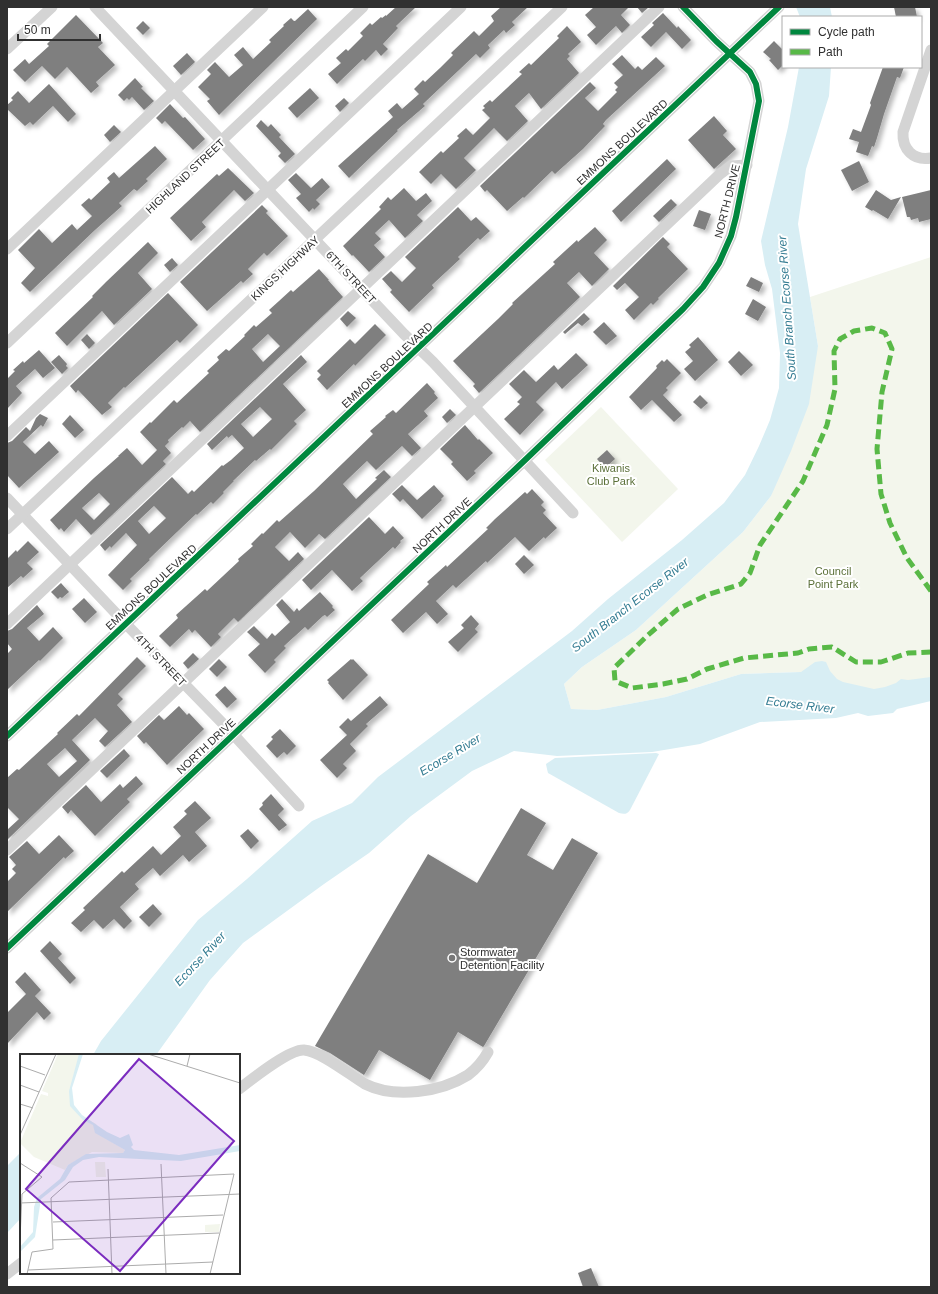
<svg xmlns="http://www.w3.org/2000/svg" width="938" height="1294" font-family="Arial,sans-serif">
  <defs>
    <filter id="shadow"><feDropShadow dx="3.5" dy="3.5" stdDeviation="2" flood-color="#0004"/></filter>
  </defs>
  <rect width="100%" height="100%" fill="#fff"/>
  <g fill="#f3f6ec">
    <polygon points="931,257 931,693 858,712 801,672 741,674 666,697 597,710 571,709 564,684 582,667 636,630 743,532 771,496 818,346 810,297"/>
    <polygon points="601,407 678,489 622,542 545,460"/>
  </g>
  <g fill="#d8eef4">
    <polygon points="796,7 830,7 832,17 800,17"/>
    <polygon points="799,67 831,67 829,96 806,169 798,224 818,346 809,404 791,451 771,496 743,532 636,630 582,667 564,684 571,709 597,710 666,697 741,674 801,672 815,662 822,661 826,662 830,671 837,679 843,682 874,689 885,687 896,683 901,679 908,680 931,677 931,701 897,709 893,713 868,716 858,713 836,718 760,722 700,744 652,752 557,756 514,751 472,771 411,816 369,853 324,884 243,943 210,980 156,1055 93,1055 101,1041 198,920 247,879 312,821 352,803 378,777 572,631 608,599 682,540 724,503 745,475 759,446 770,420 779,388 780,353 772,289 765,265 761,241 788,127"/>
    <path d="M656,753L659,754L630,810C627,815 623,814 619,813L548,773L547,769L546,764L555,758Z"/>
    <polygon points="21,1152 21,1218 7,1233 7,1166"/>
  </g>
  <g fill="#7f7f7f" fill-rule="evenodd" filter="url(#shadow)">
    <polygon points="396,7 416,7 396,26 398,28 383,44 388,49 381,56 376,50 365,61 363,59 337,84 328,74 341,63 336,58 346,49 348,51 363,36 360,33 370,23 372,25 381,17 382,18 386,15 386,16"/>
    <polygon points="501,7 528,7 513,21 512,22 515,25 506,33 504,30 488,45 490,48 480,58 476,54 423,104 425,106 397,130 398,131 349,178 338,166 393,117 388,111 397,103 402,109 419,94 414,89 423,80 425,82 440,68 453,55 451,53 474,31 479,36 494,21 491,16"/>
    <polygon points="594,7 629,7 621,15 630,25 622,33 616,26 596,45 587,35 596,27 585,15"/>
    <polygon points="637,7 649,7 642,13"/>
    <polygon points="894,7 915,7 917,17 896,17"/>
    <polygon points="308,9 317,19 219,115 207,101 210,99 198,87 211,74 207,70 215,62 229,77 243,65 234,55 243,47 253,59 271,42 269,40 284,26 283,25 291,18 294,21 295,21"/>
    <polygon points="663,13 677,28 678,26 691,40 682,49 666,32 651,47 641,37 654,25 652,23"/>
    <polygon points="76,15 103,43 98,47 115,65 96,82 99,86 91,93 67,67 55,79 42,66 25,82 13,70 25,59 29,64 49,46 47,44"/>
    <polygon points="143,21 150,28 143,35 136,28"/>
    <polygon points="567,26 581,42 568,54 570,56 567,59 579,73 541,109 529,93 515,106 528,121 507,141 494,128 464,158 476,170 456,189 441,174 431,184 419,172 441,151 443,153 459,138 457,136 466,128 473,135 490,118 482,110 485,108 483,106 490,100 492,102 522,74 519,72 529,63 531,65 559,38 557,36"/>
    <polygon points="774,41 783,50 783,65 778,70 769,60 771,59 763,52"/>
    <polygon points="187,53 195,62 181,75 173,66"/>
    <polygon points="622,55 635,69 638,66 642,70 656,57 665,66 606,120 603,124 605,126 583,149 555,174 552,171 524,198 523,197 507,211 487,190 485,192 480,186 590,82 596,88 585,98 598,111 617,92 615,90 618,87 614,83 623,75 612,64"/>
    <polygon points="883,67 904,67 900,78 897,77 884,114 877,138 874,147 872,146 868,156 856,152 859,142 849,139 853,129 861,132 871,105 870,103"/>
    <polygon points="135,78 143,87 141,88 154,101 144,110 132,97 129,100 127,98 124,101 118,95"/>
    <polygon points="49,84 76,114 68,122 53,106 33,125 30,122 25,126 7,109 7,105 13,100 11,98 18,91 29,103"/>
    <polygon points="310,88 319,98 297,118 288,108"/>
    <polygon points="344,98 349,103 340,112 335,106"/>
    <polygon points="170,104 183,118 185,117 205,139 193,150 165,121 162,124 156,118"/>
    <polygon points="714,116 727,131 723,135 736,149 714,169 688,140"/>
    <polygon points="261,120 268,127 271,124 281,135 279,137 295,154 285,163 278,156 281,153 256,126"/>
    <polygon points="114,125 121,132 110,142 104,135"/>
    <polygon points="155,146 167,159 146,179 148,181 137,191 134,189 119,203 122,206 95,230 30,292 21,283 35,268 18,250 39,229 52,243 72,224 77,230 92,216 81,205 89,198 91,200 110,182 107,178 114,172 119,178"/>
    <polygon points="667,159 676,169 621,222 612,211"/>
    <polygon points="859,161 869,182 852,191 841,170"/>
    <polygon points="228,168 254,193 245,201 234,190 202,222 206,227 191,241 170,218 217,174 219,176"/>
    <polygon points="296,173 311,188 322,178 330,187 316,200 320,204 314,210 313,208 309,212 296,198 301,194 288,180"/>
    <polygon points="404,188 416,201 426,193 432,201 417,215 423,221 405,238 389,220 375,233 381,239 374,245 385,257 369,272 353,255 352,256 343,246 381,209 379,207 388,197 391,200"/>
    <polygon points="876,190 891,200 901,197 888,219 873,210 872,211 865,207"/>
    <polygon points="931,190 931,219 919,222 918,218 911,220 910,217 907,217 902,197"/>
    <polygon points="671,199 677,205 659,222 653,216"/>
    <polygon points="262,205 268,211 266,213 288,236 267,256 264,253 248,269 253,274 243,283 241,281 207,311 180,282"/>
    <polygon points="458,207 471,221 476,217 490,231 480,240 478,238 458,257 460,259 432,285 434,288 409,312 390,292 392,290 382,279 391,271 402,282 416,268 405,257"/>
    <polygon points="699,210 711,214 705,230 693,226"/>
    <polygon points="595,227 607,240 594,253 609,269 592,286 579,272 567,283 580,297 479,393 473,386 475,384 453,361 498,319 513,304 512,303 555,264 553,262 577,240 578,242"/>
    <polygon points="663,237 670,244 667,247 688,269 658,298 659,299 653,305 651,303 634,320 625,310 639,297 625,283 617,290 613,286"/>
    <polygon points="148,242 158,253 138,273 152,289 114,325 102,311 67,346 55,333 93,297 92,296 106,282"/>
    <polygon points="172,258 178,265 170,272 164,265"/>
    <path d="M319,269L329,280H328L343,297L200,432L190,421L183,428L182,427L168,440L169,442L165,446L171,453L163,461L166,464L91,535L76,519L64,532L61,528L59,530L50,520L94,478L119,456H118L127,448L142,465L157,450L140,432L150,422L151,423L174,400L177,403L209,373L207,371L219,360L217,357L226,349L229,351L245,336L244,335L254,325L256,327L272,313L269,310L279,301L291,290L293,292ZM268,334L280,346L263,362L252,349ZM99,493L110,504L94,520L82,508Z"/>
    <polygon points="751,277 763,283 759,292 746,286"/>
    <polygon points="168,293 198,325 180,343 177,340 125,388 124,387 108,403 112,407 102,415 78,390 76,393 70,386"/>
    <polygon points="753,299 766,307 758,321 745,314"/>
    <polygon points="348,311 356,318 347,327 340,319"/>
    <polygon points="584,313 590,319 582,326 578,323 565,334 563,332"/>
    <polygon points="604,322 617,336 606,345 593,332"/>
    <polygon points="375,324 386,335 355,366 354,364 327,390 317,379 321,375 317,371 350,339 355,344"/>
    <polygon points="87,334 95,343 89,349 81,340"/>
    <polygon points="698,337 718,360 695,381 684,369 693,361 685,352 691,347 689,345"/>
    <polygon points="39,350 55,368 43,378 35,369 16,386 22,393 7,409 7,377 8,378 15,371 13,370 23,361 24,363"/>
    <polygon points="739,351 753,365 741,376 728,362"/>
    <polygon points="576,353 588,365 562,389 556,382 536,402 544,410 520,435 504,419 520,404 517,402 522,397 509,384 524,370 536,382 554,365 558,370"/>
    <polygon points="59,355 67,364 66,366 68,368 62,374 51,362"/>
    <path d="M301,355L307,362L283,384L306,410L294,421L297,424L271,450L270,449L256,461L255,460L233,481H234L223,492L224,493L213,504L211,502L197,515L196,514L177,532L149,559L150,560L130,579L132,581L123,590L108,575L137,545L126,533L111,548L110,546L105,551L100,545L172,477L188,494L192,490L194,492L222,465L223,466L231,460L244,448L232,435L228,438L227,436L212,450L207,444ZM260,407L272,419L253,437L241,424ZM154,506L166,518L149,534L138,521Z"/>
    <polygon points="667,359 681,373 666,388 668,390 663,395 682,415 674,422 652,400 641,410 629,397 657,368 656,366 662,360 664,362"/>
    <polygon points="427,383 435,392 434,393 438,398 424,411 428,416 408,434 421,448 412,456 402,446 376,470 367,461 348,479 343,484 356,499 377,479 375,478 384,470 391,477 325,539 319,534 305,548 290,532 275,547 289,561 298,552 304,559 238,622 234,618 218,634 221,637 211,647 195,630 192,633 189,629 170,647 159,636 178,618 176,615 205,589 207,591 239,561 238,559 253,546 251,544 262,533 263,534 277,520 279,522 314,491 373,434 370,431 386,417 385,416 393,410 396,413"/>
    <polygon points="700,395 708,403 701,409 693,402"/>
    <polygon points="450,409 456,415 447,423 442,417"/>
    <polygon points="40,414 48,418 43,427 41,425 23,442 32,451 31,453 32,451 35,454 49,441 59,452 19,488 7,475 7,443 12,441 26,427 30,431 36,418"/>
    <polygon points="70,415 84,430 75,438 62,424"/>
    <polygon points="465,425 478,440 479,439 493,453 474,471 476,473 467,481 451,464 453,462 440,449"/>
    <polygon points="607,450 615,459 605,468 597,459"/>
    <polygon points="402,485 417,500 434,485 444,496 441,499 442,500 422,519 403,499 400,502 392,494"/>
    <polygon points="532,489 544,502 541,505 546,510 543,513 557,528 545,539 544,537 529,551 515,537 487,563 486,561 456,588 453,585 436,601 448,614 437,624 426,612 403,633 391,620 429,584 427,582 446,565 447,567 488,529 486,528 495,519 525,492 527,494"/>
    <polygon points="369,517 385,534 393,526 404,538 400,541 401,542 395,549 393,547 360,578 363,581 352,591 332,570 311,590 302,580"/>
    <polygon points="28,541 39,552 27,563 33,569 23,578 21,576 7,588 7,559 16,550 17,552"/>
    <polygon points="524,555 534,565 524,574 515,564"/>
    <polygon points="61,583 69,592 62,598 60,597 58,599 51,592"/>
    <polygon points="320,592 333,606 332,607 335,610 327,617 325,615 323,616 308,630 305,627 284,646 286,648 274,660 276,662 265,673 248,655 260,644 247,632 254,626 267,639 272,633 275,636 290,622 276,605 282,599 294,612 297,608 299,611"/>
    <polygon points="84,598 97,612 85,623 72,609"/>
    <polygon points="37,605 44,614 27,628 39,641 53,627 63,638 40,661 39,660 7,690 7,654 12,649 7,643 7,631 12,629"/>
    <polygon points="471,615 479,624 475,629 478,632 458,652 448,642 464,628 461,625"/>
    <polygon points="193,653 199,659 188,669 183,663"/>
    <path d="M137,657L146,666L118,694L123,699L117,705L132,722L105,747L99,741L108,731L95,718L72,740L90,760L7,840V830L19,819L7,807V778L17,769L19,770L58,734L57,733L77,714L79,716ZM65,748L77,761L59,777L47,764Z"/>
    <polygon points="219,659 227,667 217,677 209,669"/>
    <polygon points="351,659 352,660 353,659 368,675 343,700 328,683 329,682 327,680"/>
    <polygon points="225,686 237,699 227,708 215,695"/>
    <polygon points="380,696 388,705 366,724 368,726 350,744 356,751 343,764 347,768 337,778 320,760 347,735 339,727 348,718 351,721"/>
    <polygon points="179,706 187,715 189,713 204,729 167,765 146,742 144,744 137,736 159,715 164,720"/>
    <polygon points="280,729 296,746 287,755 284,752 277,758 266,746 273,739 271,737"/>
    <polygon points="124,749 130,756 107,778 100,771"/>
    <polygon points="136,776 143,784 127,799 130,802 95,836 71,810 68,814 62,807 86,785 101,802 120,784 123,788"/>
    <polygon points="271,794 284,809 278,815 287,825 279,831 259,809 263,805 262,803"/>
    <polygon points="195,801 211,818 195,832 207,846 189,862 183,855 160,876 153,868 135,884 139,889 120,907 132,921 124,929 114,919 103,929 94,920 81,932 71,923 85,910 83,908 122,871 124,873 153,846 161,855 181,836 173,827 187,814 184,811"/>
    <polygon points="521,808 546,823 527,855 553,870 572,838 598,853 484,1046 483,1047 458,1032 430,1080 379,1050 364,1075 330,1053 315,1046 428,854 477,883"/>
    <polygon points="248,829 259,841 251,849 240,836"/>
    <polygon points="59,835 74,851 65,859 64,857 7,912 7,882 16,873 12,869 16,865 9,857 27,841 39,854"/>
    <polygon points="153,904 162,914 149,927 139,917"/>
    <polygon points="50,941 62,954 58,958 76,978 70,984 40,951"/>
    <polygon points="25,972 41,990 35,996 51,1013 44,1020 37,1012 7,1044 7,1013 26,994 15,982"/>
    <polygon points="591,1268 599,1287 583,1287 578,1273"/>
  </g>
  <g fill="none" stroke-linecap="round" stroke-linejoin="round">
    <g stroke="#d4d4d4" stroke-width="11">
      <polyline points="95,7 404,334 433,362 573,513"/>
      <polyline points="7,49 52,7"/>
      <path d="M931,50L903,132C902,149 913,161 931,158"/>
      <polyline points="7,249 263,7"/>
      <polyline points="7,343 363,7"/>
      <polyline points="7,436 461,7"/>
      <polyline points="7,498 126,624 233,734 299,806"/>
      <polyline points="7,529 562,7"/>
      <polyline points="7,624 659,7"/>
      <polyline points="7,736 779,7"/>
      <polyline points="7,850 720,174 731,166 747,165"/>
      <polyline points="7,948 524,461 683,309 703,287 719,263 731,236 736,217 759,101 756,84 750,72 716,41 683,7"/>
      <path d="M239,1089C251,1080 289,1049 304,1050C320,1051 350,1075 365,1084C395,1099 441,1092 468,1075C476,1069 483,1061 488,1052"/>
      <polyline points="7,1274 21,1263"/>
    </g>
    <polyline stroke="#58b947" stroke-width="5" stroke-dasharray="10 5" stroke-linecap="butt" points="931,591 907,558 890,523 881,494 877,449 882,392 892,349 885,333 872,328 854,331 840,339 834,351 835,389 827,425 803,481 760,545 750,573 741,584 707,595 678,609 648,635 614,668 615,681 632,688 663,684 687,679 707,669 744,658 798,653 809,649 832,647 856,662 881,662 908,653 931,652"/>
    <g stroke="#fff" stroke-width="8">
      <g id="cycleway">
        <polyline points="7,736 779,7"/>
        <polyline points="7,948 524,461 683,309 703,287 719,263 731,236 736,217 759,101 756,84 750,72 716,41 683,7"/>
      </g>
    </g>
    <use href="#cycleway" stroke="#00873e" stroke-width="6"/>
  </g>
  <circle fill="#787878" stroke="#fff" stroke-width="1.5" cx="452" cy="958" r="4"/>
  <g text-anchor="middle" stroke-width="4" stroke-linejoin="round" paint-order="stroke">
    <g font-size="11" fill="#303030" stroke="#fff">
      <text transform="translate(622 142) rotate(-43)" y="4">EMMONS BOULEVARD</text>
      <text transform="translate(185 176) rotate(-43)" y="4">HIGHLAND STREET</text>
      <text transform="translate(727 201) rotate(-76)" y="4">NORTH DRIVE</text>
      <text transform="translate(285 268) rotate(-43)" y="4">KINGS HIGHWAY</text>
      <text transform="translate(351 277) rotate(47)" y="4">6TH STREET</text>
      <text transform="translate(387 365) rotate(-43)" y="4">EMMONS BOULEVARD</text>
      <text transform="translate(442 525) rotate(-43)" y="4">NORTH DRIVE</text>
      <text transform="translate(151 587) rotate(-43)" y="4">EMMONS BOULEVARD</text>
      <text transform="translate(161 660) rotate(46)" y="4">4TH STREET</text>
      <text transform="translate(206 746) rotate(-43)" y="4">NORTH DRIVE</text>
    </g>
    <g font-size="11" fill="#5b7039" stroke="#fff">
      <text x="611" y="472">Kiwanis<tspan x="611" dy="13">Club Park</tspan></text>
      <text x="833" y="575">Council<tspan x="833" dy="13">Point Park</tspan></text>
    </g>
    <g font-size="11" fill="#303030" stroke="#fff" text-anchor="start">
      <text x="460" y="956">Stormwater<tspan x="460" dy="13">Detention Facility</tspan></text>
    </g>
    <g font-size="12" font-style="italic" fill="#347c92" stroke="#fff">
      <text transform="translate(787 308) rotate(-94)" y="4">South Branch Ecorse River</text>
      <text transform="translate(630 605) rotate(-38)" y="4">South Branch Ecorse River</text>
      <text transform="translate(800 705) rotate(7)" y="4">Ecorse River</text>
      <text transform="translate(450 755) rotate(-31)" y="4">Ecorse River</text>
      <text transform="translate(200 959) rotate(-47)" y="4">Ecorse River</text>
    </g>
  </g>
  <g transform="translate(20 1054)">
    <rect width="220" height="220" fill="#fff"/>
    <path d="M38,0H61L50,39L52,50L62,62L76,70L85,84L105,96L103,99L72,98L48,111L45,116L14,103L0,89L21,40L28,42V39L22,37ZM75,108H85L86,123H76ZM200,170L199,178H185V171Z" fill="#f3f6ec"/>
    <path d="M59,0H63L52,34L54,51L62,61L87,78L100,84L109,80L113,91L111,93L114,96L159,101L220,91V97L161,107L79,103L63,106L53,113L45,126L21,145L15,183L0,198V193L13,178L14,153L17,144L40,125L48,111L66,100L103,99L105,96L75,79L73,71L63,66L50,52L49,37Z" fill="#d8eef4"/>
    <path fill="none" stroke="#acacac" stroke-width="1" d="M128,0L220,29M0,12L25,21M167,12L170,0M0,31L19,38M0,50L13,54M0,81L36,0M0,109L22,123L2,140L0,185M141,110L146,220M88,115L92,220M0,149L220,140M33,168L203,161M33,186L199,179M8,216L193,208M7,220L12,198L33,195L31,144L49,128L214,120L190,220"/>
    <path fill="#7b2cbf" fill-opacity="0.15" stroke="#7b2cbf" stroke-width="2" d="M119,5L214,87L100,217L6,135Z"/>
    <rect width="220" height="220" fill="none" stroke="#303030" stroke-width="2"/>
  </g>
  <rect width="938" height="1294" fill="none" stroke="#303030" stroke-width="16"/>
  <rect x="782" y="16" width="140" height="52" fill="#ffffff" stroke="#acacac"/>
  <rect x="790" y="29" width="20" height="6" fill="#00873e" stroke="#acacac"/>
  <text x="818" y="36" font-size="12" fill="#303030">Cycle path</text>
  <rect x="790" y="49" width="20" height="6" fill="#58b947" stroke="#acacac"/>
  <text x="818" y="56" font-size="12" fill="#303030">Path</text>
  <path d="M18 34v6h82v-6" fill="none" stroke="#303030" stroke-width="2"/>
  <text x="24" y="34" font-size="12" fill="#303030" stroke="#ffffff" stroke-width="3" paint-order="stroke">50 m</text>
</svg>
